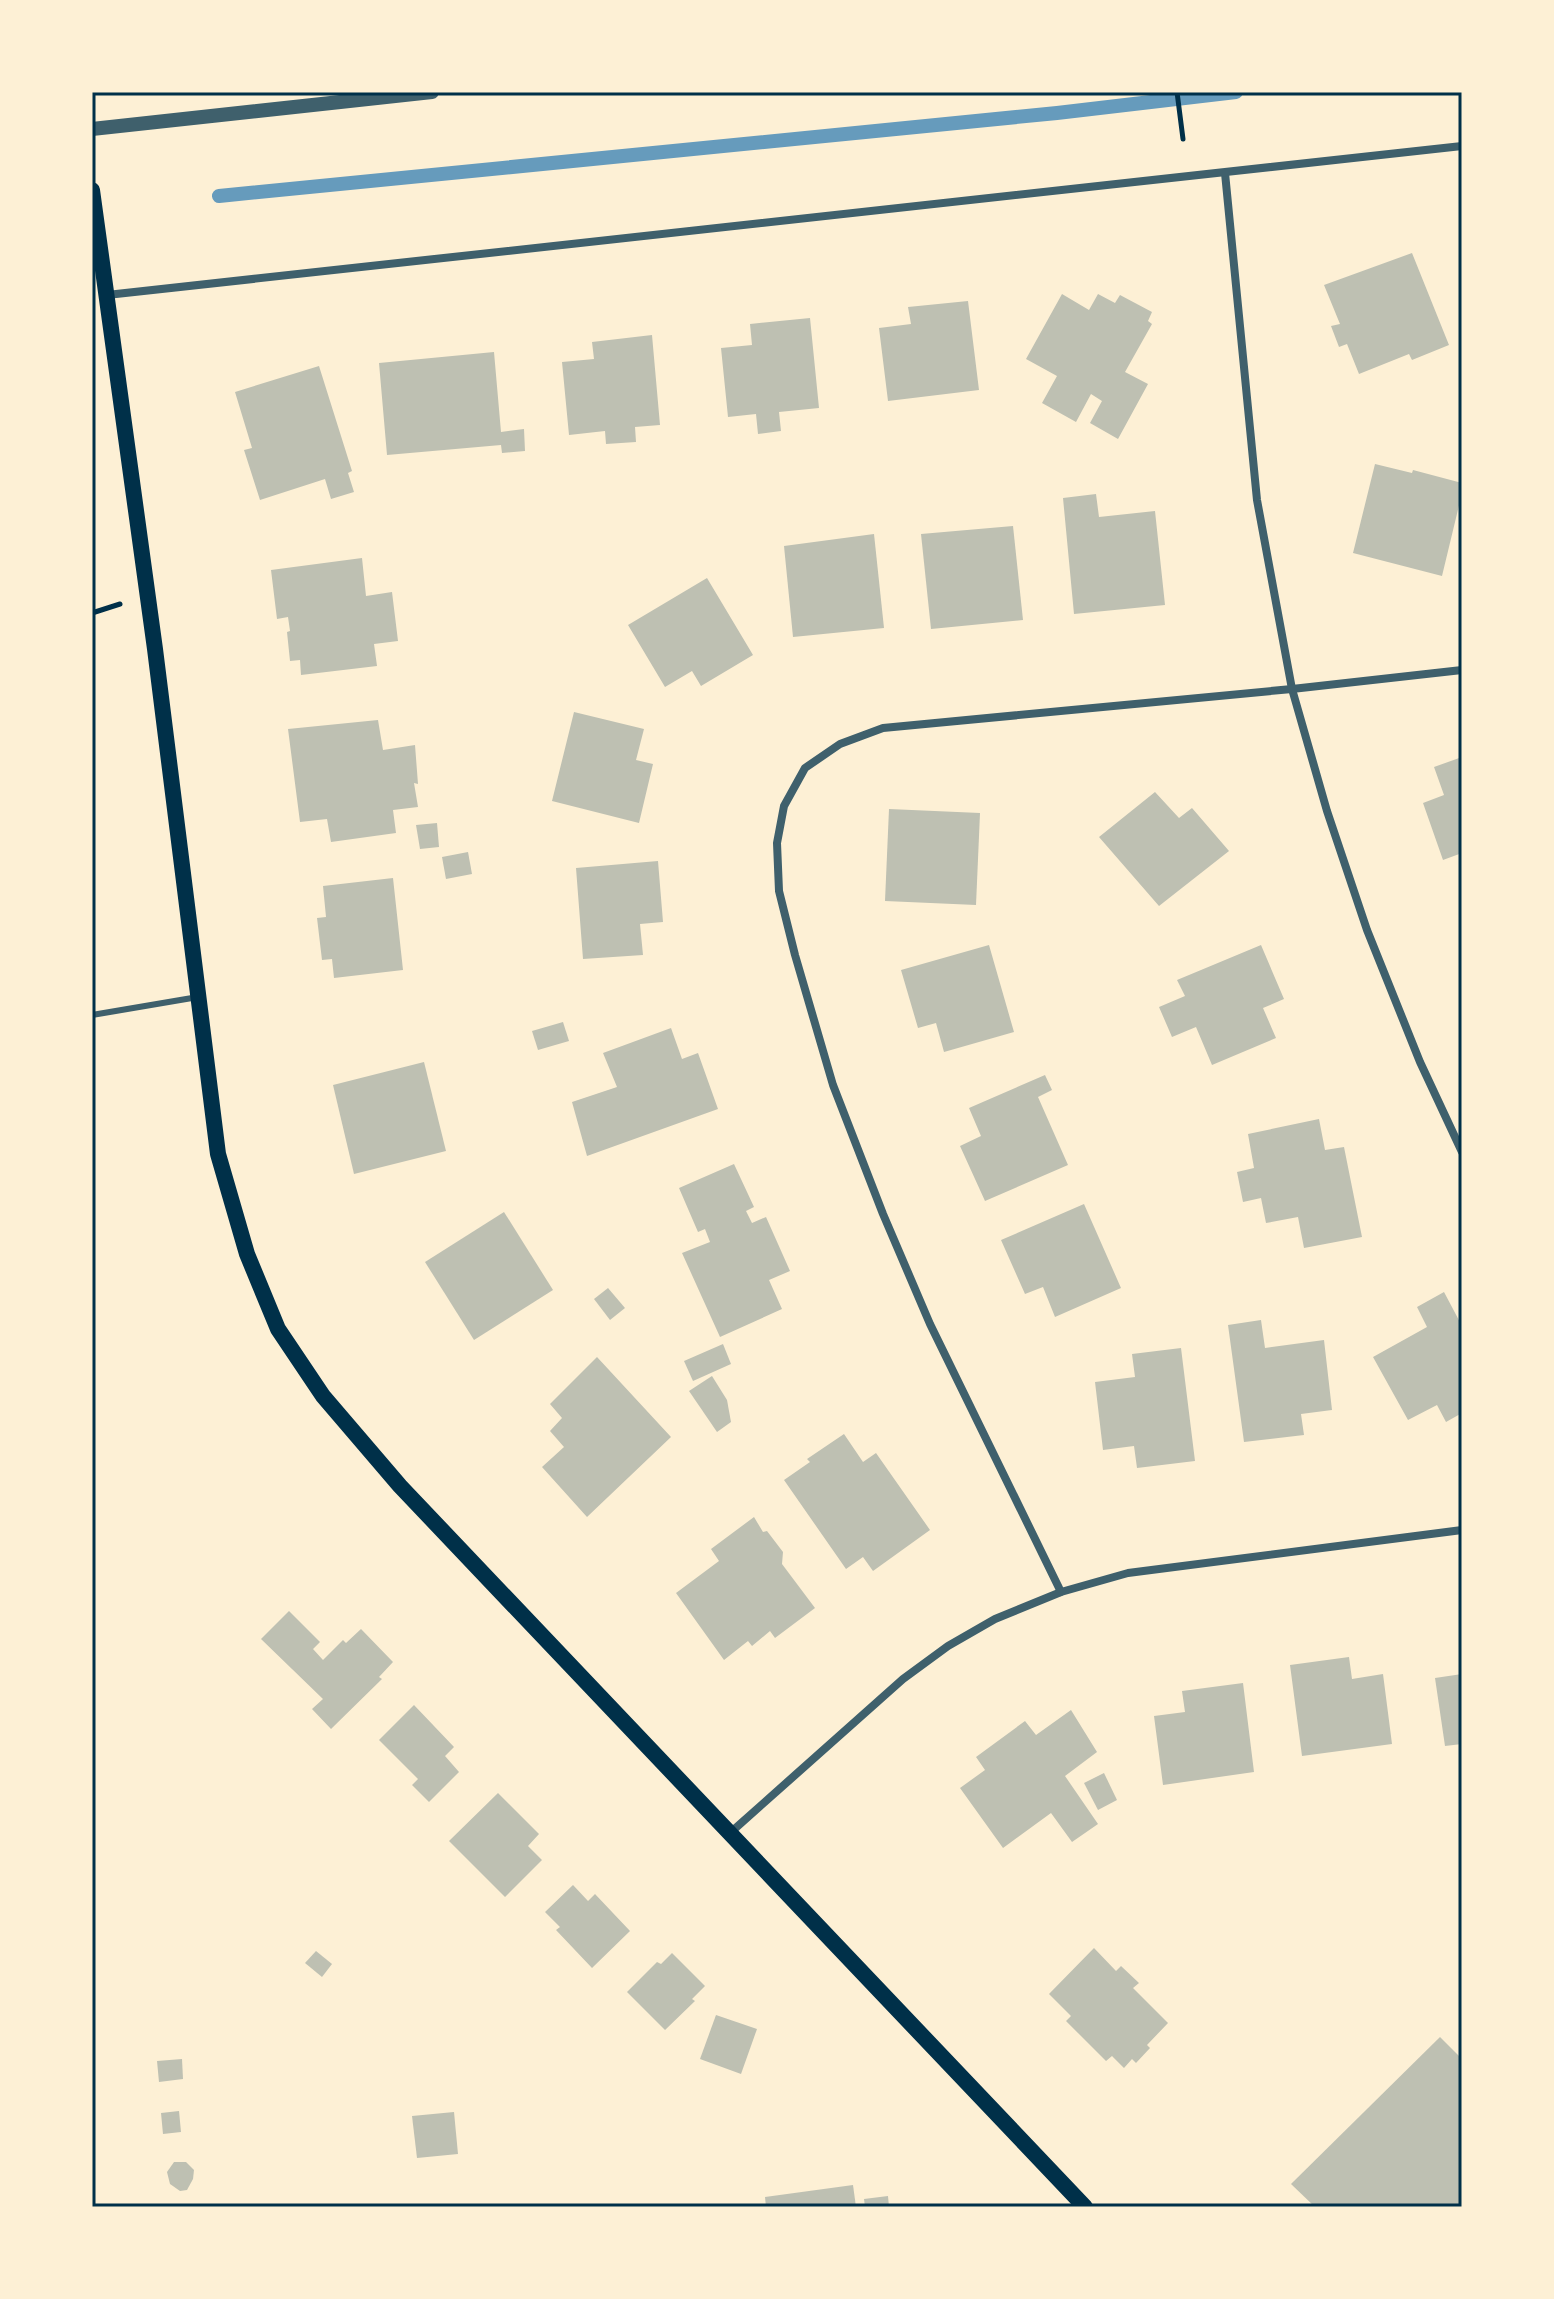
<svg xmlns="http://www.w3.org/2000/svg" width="1554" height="2299" font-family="Montserrat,sans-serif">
  <rect width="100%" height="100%" fill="#fdf0d5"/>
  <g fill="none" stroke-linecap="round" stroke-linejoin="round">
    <polyline stroke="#669bbc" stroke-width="14" points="219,196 1057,113 1236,92"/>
  </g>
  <g fill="#bec0b2">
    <polygon points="1412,253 1449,345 1412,360 1409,354 1359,374 1347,344 1339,347 1331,326 1340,324 1324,285"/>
    <polygon points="1062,294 1089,310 1098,294 1115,303 1120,295 1152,312 1148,321 1152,324 1125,372 1148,384 1118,439 1090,423 1102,401 1091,394 1076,422 1042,403 1057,376 1026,359"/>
    <polygon points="968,301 979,390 888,401 879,328 911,324 908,307"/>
    <polygon points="810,318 819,408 779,412 781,431 758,434 756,414 728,417 721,348 752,345 750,324"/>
    <polygon points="652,335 660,425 635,427 636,442 606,444 605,431 569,435 562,362 594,359 592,342"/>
    <polygon points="494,352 501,432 524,429 525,451 502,453 501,445 387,455 379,363"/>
    <polygon points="319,366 352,471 348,473 354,492 331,499 325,479 260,500 244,450 252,448 235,392"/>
    <polygon points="1375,464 1412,473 1413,470 1462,483 1462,493 1442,576 1353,553"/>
    <polygon points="1096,494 1099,517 1155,511 1165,605 1074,614 1063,498"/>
    <polygon points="1013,526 1023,620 931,629 921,534"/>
    <polygon points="874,534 884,628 793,637 784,546"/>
    <polygon points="362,558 366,596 392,592 398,641 374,644 377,666 301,675 300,660 290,661 287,632 290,631 288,617 277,619 271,570"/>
    <polygon points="707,578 753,655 701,686 692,671 665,687 628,625"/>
    <polygon points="574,712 644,729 636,760 653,764 639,823 552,801"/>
    <polygon points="378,720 383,750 415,745 418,784 414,783 418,807 393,810 396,833 331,842 327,819 300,822 288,729"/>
    <polygon points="1462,757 1462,853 1443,860 1423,803 1444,795 1434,767"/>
    <polygon points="1155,792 1179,818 1192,808 1229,851 1159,906 1099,837"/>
    <polygon points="889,809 980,813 976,905 885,901"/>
    <polygon points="437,823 439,847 420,849 416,825"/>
    <polygon points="468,852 472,874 446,879 442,857"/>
    <polygon points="658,861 663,922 640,924 643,955 583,959 576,868"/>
    <polygon points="393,878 403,970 334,978 332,959 322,960 317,918 326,917 323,886"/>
    <polygon points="989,945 1014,1032 944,1052 936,1023 918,1028 901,970"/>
    <polygon points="1261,945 1284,999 1263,1008 1276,1038 1212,1065 1196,1027 1172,1037 1159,1007 1185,996 1177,980"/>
    <polygon points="563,1022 569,1041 538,1050 532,1031"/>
    <polygon points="671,1028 682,1059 698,1053 718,1109 587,1156 572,1102 617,1087 603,1053"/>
    <polygon points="424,1062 446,1151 354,1174 333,1085"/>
    <polygon points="1045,1075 1052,1090 1038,1097 1068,1165 985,1201 960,1146 981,1136 969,1108"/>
    <polygon points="1319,1119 1325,1150 1344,1147 1362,1237 1304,1248 1298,1217 1266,1223 1261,1198 1243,1202 1237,1172 1254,1168 1248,1134"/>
    <polygon points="734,1164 754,1207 746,1211 752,1223 766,1217 790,1271 769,1280 782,1309 720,1337 682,1253 710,1242 705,1229 698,1232 679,1188"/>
    <polygon points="1084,1204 1121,1288 1055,1317 1043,1287 1025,1294 1001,1240"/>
    <polygon points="504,1212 553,1290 474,1340 425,1262"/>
    <polygon points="608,1288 625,1308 610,1320 594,1299"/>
    <polygon points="1444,1292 1462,1326 1462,1413 1446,1422 1437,1405 1408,1420 1373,1357 1427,1327 1417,1307"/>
    <polygon points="1261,1320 1265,1348 1324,1340 1332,1410 1301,1414 1304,1435 1244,1442 1228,1325"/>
    <polygon points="723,1344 731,1364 693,1381 684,1361"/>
    <polygon points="1181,1348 1195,1461 1137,1468 1134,1446 1103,1450 1095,1382 1135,1377 1132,1354"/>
    <polygon points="597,1357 671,1437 587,1517 542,1467 564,1447 550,1431 562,1418 550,1404"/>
    <polygon points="712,1376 727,1400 731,1422 717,1432 689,1391"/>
    <polygon points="844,1434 863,1462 876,1453 930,1530 873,1571 863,1557 846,1569 784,1480 810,1462 807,1459"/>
    <polygon points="754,1517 763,1532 767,1531 783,1552 782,1564 815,1608 775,1638 770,1631 752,1646 748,1641 724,1660 676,1593 719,1561 711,1549"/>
    <polygon points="289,1611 320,1642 313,1649 323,1660 343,1640 346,1643 361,1629 393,1662 379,1677 382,1679 331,1729 312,1709 323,1699 261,1639"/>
    <polygon points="1349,1657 1352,1679 1383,1674 1392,1744 1302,1756 1290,1665"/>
    <polygon points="1462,1674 1462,1744 1445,1746 1435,1678"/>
    <polygon points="1243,1683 1254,1772 1163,1785 1154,1716 1185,1712 1182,1691"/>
    <polygon points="414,1705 454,1747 445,1756 459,1772 429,1802 412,1785 418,1779 379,1740"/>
    <polygon points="1071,1710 1097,1752 1065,1776 1098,1824 1072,1842 1051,1813 1003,1848 960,1788 985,1770 976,1757 1025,1721 1036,1735"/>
    <polygon points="1104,1773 1117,1800 1098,1810 1084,1783"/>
    <polygon points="498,1793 539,1834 528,1846 542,1860 505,1897 449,1841"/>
    <polygon points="573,1885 588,1901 595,1894 630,1931 592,1968 556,1930 560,1927 545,1912"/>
    <polygon points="1094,1948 1116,1971 1121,1966 1139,1983 1133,1988 1168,2023 1147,2045 1150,2048 1136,2063 1132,2059 1124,2068 1112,2056 1106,2061 1066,2021 1071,2016 1049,1994"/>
    <polygon points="316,1951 332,1964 322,1977 305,1963"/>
    <polygon points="672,1953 705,1986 692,1999 695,2001 665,2030 627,1992 657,1962 661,1964"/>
    <polygon points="716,2015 757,2029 741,2074 700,2059"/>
    <polygon points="1440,2037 1462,2059 1462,2207 1315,2207 1291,2184"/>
    <polygon points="182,2059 183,2079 159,2082 157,2061"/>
    <polygon points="179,2111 181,2132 163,2134 161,2113"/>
    <polygon points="454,2112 458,2154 417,2158 412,2116"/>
    <polygon points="174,2162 186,2162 194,2170 193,2179 187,2190 180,2191 170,2184 167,2172"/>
    <polygon points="853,2185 856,2207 766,2207 765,2197"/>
    <polygon points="888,2196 889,2207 865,2207 864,2199"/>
  </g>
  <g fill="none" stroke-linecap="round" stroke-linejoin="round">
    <g stroke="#003049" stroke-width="5">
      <polyline points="1177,92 1183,139"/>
      <polyline points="92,613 120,604"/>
    </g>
    <polyline stroke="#3f606c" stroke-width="6" points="92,1015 198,997"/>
    <g stroke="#3f606c" stroke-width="8">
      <polyline points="1225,173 1257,500 1292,689 1327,811 1367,930 1420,1062 1462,1152"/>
      <polyline points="107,295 1462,146"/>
      <polyline points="1061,1592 930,1324 883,1214 833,1085 795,955 779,891 777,843 784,806 805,768 840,744 883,728 1292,689 1462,670"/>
      <polyline points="730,1833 903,1679 948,1646 995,1619 1061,1592 1128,1573 1462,1530"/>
    </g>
    <polyline stroke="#3f606c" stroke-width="14" points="92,129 432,92"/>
    <polyline stroke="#003049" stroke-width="16" points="92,190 155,649 218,1154 247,1254 278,1329 323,1396 400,1486 1085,2207"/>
  </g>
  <rect width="1554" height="2299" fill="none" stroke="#fdf0d5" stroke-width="188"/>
  <rect x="94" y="94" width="1366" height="2111" fill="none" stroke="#003049" stroke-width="3"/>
</svg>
